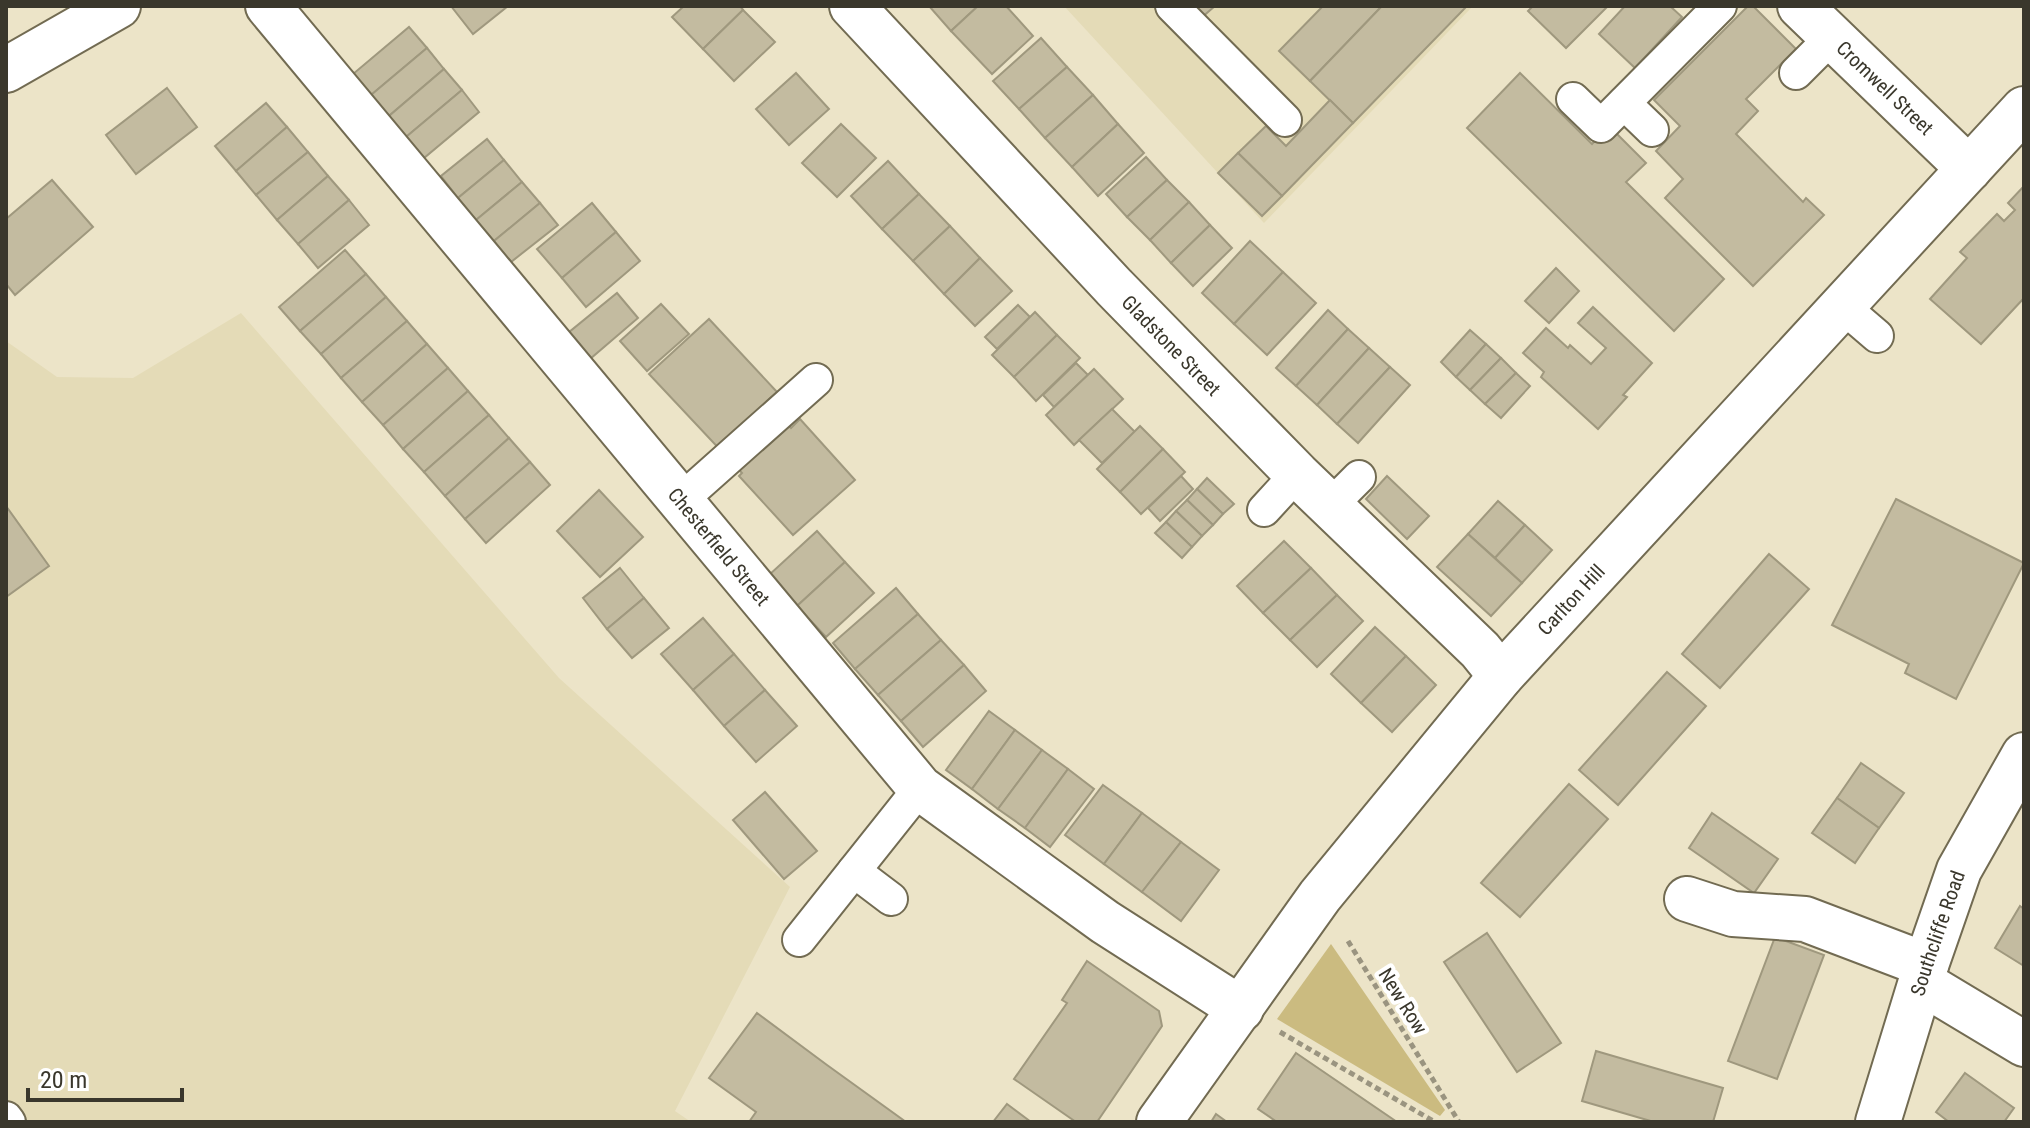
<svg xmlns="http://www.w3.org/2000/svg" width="2030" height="1128" font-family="'Roboto Condensed',sans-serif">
  <rect width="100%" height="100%" fill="#ece4c8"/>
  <g fill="#e4dbb7">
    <polygon points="1064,6 1473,6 1264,223"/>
    <polygon points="241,313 559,678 790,887 675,1111 691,1122 6,1122 6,341 57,377 133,378"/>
  </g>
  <polygon fill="#cbbb80" points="1331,944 1445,1110 1440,1116 1277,1019"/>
  <g fill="#c3bba0" stroke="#9f987e" stroke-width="2">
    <polygon points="451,6 508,6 473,34"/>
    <polygon points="684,6 740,6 743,10 703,49 672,17"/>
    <polygon points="929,6 978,6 951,31"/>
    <polygon points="978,6 1006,6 1033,36 992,74 951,31"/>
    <polygon points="1191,6 1215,6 1201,18"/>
    <polygon points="1323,6 1382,6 1310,81 1279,51"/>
    <polygon points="1382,6 1467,6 1353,123 1310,81"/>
    <polygon points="1533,6 1608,6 1566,48 1528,11"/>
    <polygon points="1625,6 1670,6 1682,17 1635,68 1599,34"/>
    <polygon points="1748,6 1753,6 1796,49 1746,99 1758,111 1736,134 1803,202 1806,198 1824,215 1753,286 1665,198 1683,179 1656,151 1680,126 1654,100"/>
    <polygon points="743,10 775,42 734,81 703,49"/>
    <polygon points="409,27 427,48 371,95 353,74"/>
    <polygon points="1041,38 1067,67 1019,109 993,81"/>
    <polygon points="427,48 444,69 389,116 371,95"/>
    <polygon points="1067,67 1093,95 1045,138 1019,109"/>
    <polygon points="444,69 462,90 406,137 389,116"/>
    <polygon points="796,73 829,109 789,145 756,109"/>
    <polygon points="1520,73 1592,144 1609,126 1646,163 1626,182 1724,279 1674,331 1467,128"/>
    <polygon points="167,88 197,127 136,174 106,135"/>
    <polygon points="462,90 479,112 424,158 406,137"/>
    <polygon points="1093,95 1118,124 1072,167 1045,138"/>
    <polygon points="1330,100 1353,123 1282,196 1238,153 1266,126 1286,146"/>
    <polygon points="266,103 287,127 236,171 215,146"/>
    <polygon points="841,124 876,158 837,197 802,163"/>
    <polygon points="1118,124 1144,153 1098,196 1072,167"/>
    <polygon points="287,127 308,152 256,195 236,171"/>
    <polygon points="487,139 504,160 458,198 441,176"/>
    <polygon points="308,152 328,176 277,220 256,195"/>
    <polygon points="1238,153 1282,196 1262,216 1218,173"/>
    <polygon points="1146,157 1167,180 1127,217 1106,194"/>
    <polygon points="504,160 522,182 476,220 458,198"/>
    <polygon points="888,161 919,194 882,229 851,196"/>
    <polygon points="328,176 349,200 298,244 277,220"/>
    <polygon points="52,180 93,227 15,295 6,284 6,219"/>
    <polygon points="1167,180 1189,202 1150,240 1127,217"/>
    <polygon points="522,182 540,203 494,241 476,220"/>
    <polygon points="2024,186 2024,298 1981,344 1930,299 1967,258 1960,252 1997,214 2004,221 2015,210 2008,203"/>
    <polygon points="919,194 950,226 913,261 882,229"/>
    <polygon points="349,200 369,225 318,268 298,244"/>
    <polygon points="1189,202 1210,225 1171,263 1150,240"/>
    <polygon points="540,203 558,225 511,262 494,241"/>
    <polygon points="592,203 616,232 562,278 537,249"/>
    <polygon points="1210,225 1232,248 1193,286 1171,263"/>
    <polygon points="950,226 980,258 944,294 913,261"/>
    <polygon points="616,232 640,261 586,307 562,278"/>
    <polygon points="1250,241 1283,272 1234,324 1202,293"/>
    <polygon points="345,250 366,274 300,331 279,307"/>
    <polygon points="980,258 1012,291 975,326 944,294"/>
    <polygon points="1556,268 1579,291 1549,323 1525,301"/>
    <polygon points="1283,272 1316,303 1267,355 1234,324"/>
    <polygon points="366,274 386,297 321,354 300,331"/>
    <polygon points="617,293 638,318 590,359 568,333"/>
    <polygon points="386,297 407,321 341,378 321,354"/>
    <polygon points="661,304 689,334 647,371 620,341"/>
    <polygon points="1018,305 1030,317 997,349 985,337"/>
    <polygon points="1593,307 1652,363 1623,395 1627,397 1598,429 1541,377 1544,372 1523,353 1546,328 1568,348 1570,345 1591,364 1606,348 1578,323"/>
    <polygon points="1328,310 1348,329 1296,386 1276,368"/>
    <polygon points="1035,312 1057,335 1014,377 992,355"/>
    <polygon points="709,319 777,392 767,401 791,428 800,419 855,480 793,535 739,476 742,473 649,374"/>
    <polygon points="407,321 427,344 362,402 341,378"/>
    <polygon points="1348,329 1369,348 1317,405 1296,386"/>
    <polygon points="1470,330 1486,344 1456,377 1441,362"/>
    <polygon points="1057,335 1080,358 1036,401 1014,377"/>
    <polygon points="427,344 448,368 383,425 362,402"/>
    <polygon points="1486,344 1501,358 1470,390 1456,377"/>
    <polygon points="1369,348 1390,367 1337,424 1317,405"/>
    <polygon points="1501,358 1516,373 1485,404 1470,390"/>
    <polygon points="1076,363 1088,375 1054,407 1043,395"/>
    <polygon points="1390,367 1410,385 1358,443 1337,424"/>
    <polygon points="448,368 468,391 403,449 383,425"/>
    <polygon points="1094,369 1123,399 1074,445 1046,415"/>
    <polygon points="1516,373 1530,386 1501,418 1485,404"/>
    <polygon points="468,391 489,415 424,472 403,449"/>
    <polygon points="1112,409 1135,432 1102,463 1079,440"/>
    <polygon points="489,415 509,438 445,496 424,472"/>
    <polygon points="1140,426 1163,449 1120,492 1097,469"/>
    <polygon points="509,438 530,462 465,519 445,496"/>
    <polygon points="1163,449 1185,472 1141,514 1120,492"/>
    <polygon points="530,462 550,485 486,543 465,519"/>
    <polygon points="1181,476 1193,489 1160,521 1148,508"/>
    <polygon points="1387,476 1429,516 1407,539 1366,499"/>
    <polygon points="1207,478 1234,504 1223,514 1197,489"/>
    <polygon points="1197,489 1223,514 1213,525 1187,500"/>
    <polygon points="599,490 643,537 600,577 557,531"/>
    <polygon points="1896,499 2024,563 1956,699 1905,673 1909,664 1832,625"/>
    <polygon points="1187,500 1213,525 1202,536 1176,511"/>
    <polygon points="1498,501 1525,525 1495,558 1468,534"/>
    <polygon points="6,506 49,566 6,597"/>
    <polygon points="1176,511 1202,536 1192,547 1166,522"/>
    <polygon points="1166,522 1192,547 1182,558 1155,533"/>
    <polygon points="1525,525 1552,550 1522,583 1495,558"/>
    <polygon points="817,531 845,562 797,606 769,575"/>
    <polygon points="1468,534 1522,583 1491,616 1437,567"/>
    <polygon points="1284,541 1311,568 1263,613 1237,586"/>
    <polygon points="1769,554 1809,589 1720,688 1682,654"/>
    <polygon points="845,562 874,593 826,637 797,606"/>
    <polygon points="620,568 644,598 607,629 583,598"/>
    <polygon points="1311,568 1337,595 1290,640 1263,613"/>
    <polygon points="896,588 918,614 855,669 833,643"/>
    <polygon points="1337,595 1363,621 1317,667 1290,640"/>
    <polygon points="644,598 669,628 632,658 607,629"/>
    <polygon points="918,614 941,640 878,695 855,669"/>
    <polygon points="703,618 734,654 693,690 661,654"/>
    <polygon points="1375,627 1406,656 1361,703 1331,674"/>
    <polygon points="941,640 964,665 901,721 878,695"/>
    <polygon points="734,654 765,690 724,726 693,690"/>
    <polygon points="1406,656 1436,685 1392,732 1361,703"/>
    <polygon points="964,665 986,691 923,747 901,721"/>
    <polygon points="1667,672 1706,706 1618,805 1579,770"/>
    <polygon points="765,690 797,726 756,762 724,726"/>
    <polygon points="989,711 1015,730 972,789 946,770"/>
    <polygon points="1015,730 1042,750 998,809 972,789"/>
    <polygon points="1042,750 1068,769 1025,828 998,809"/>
    <polygon points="1861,763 1904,793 1879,828 1837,798"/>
    <polygon points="1068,769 1094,789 1050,847 1025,828"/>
    <polygon points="1569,784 1608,819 1520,917 1481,883"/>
    <polygon points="1103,785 1142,813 1104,864 1065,835"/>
    <polygon points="765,792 817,851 784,879 733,820"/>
    <polygon points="1837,798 1879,828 1855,863 1812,833"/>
    <polygon points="1142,813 1181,842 1142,892 1104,864"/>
    <polygon points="1712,813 1778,859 1754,893 1689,848"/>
    <polygon points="1181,842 1219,870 1181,921 1142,892"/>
    <polygon points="2020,906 2024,909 2024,966 1995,948"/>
    <polygon points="1487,933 1561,1043 1517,1072 1444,962"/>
    <polygon points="1775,937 1824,955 1777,1079 1728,1061"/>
    <polygon points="1087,961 1159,1011 1162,1026 1097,1122 1076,1122 1014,1079 1067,1003 1062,1000"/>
    <polygon points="757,1013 827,1065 906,1122 749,1122 756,1112 709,1078"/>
    <polygon points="1596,1051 1723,1088 1713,1122 1654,1122 1582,1101"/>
    <polygon points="1296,1053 1397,1122 1277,1122 1258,1109"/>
    <polygon points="1965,1073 2014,1108 2004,1122 1949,1122 1936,1112"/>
    <polygon points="1007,1104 1031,1122 993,1122"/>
    <polygon points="1216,1114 1227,1122 1211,1122"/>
  </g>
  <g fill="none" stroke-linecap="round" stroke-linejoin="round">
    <g stroke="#726b52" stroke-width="36">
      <g id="lane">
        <polyline points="1172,6 1285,120"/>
        <polyline points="1796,73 1832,37"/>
        <polyline points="1573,99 1601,126 1720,6"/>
        <polyline points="1624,103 1652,130"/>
        <polyline points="1842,306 1877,336"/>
        <polyline points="680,501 816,380"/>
        <polyline points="1329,507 1359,477"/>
        <polyline points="1264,510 1297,474"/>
        <polyline points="854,871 891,899"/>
        <polyline points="799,940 920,788"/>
        <polyline points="6,1118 9,1122"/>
      </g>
    </g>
    <g stroke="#726b52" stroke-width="48">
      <g id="street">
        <path id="s1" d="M268,6L920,788L1105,922L1241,1009"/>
        <path id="s2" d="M852,6L1114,287L1297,474L1480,650L1501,676"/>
        <path id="s3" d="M1800,6L1969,169"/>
        <polyline points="1687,899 1733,914 1805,919 1926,965"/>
        <polyline points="1921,982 2024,1044"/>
        <path id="s4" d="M1878,1122L1926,965L1959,870L2024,755"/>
      </g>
    </g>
    <g stroke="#726b52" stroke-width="48">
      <g id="secondary">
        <polyline points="6,70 118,6"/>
        <path id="s5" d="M1159,1122L1320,896L1501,676L2024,109"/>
      </g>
    </g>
    <g stroke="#9a9480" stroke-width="5" stroke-dasharray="6 4" stroke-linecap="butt">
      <polyline points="1348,941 1459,1122"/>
      <polyline points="1280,1032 1435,1122"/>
    </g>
    <use href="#lane" stroke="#fff" stroke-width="32"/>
    <use href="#street" stroke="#fff" stroke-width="44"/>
    <use href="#secondary" stroke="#fff" stroke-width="44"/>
  </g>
  <g text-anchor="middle" stroke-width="8" stroke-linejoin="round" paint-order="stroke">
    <g font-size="20" fill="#3a372c" stroke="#fff">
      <text dy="7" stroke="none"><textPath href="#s3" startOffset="118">Cromwell Street</textPath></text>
      <text dy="7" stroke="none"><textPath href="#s2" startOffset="466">Gladstone Street</textPath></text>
      <text dy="7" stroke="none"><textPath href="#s1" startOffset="704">Chesterfield Street</textPath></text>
      <text dy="7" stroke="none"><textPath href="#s5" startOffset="666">Carlton Hill</textPath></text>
      <text dy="7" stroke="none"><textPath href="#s4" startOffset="198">Southcliffe Road</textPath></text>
      <text transform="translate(1403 1001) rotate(58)" y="7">New Row</text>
    </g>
  </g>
  <rect width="2030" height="1128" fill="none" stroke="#3a372c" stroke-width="16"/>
  <path d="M28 1088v12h154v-12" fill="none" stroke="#3a372c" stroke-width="4"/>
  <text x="40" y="1088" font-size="24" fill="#3a372c" stroke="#ffffff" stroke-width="6" paint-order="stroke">20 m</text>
</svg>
